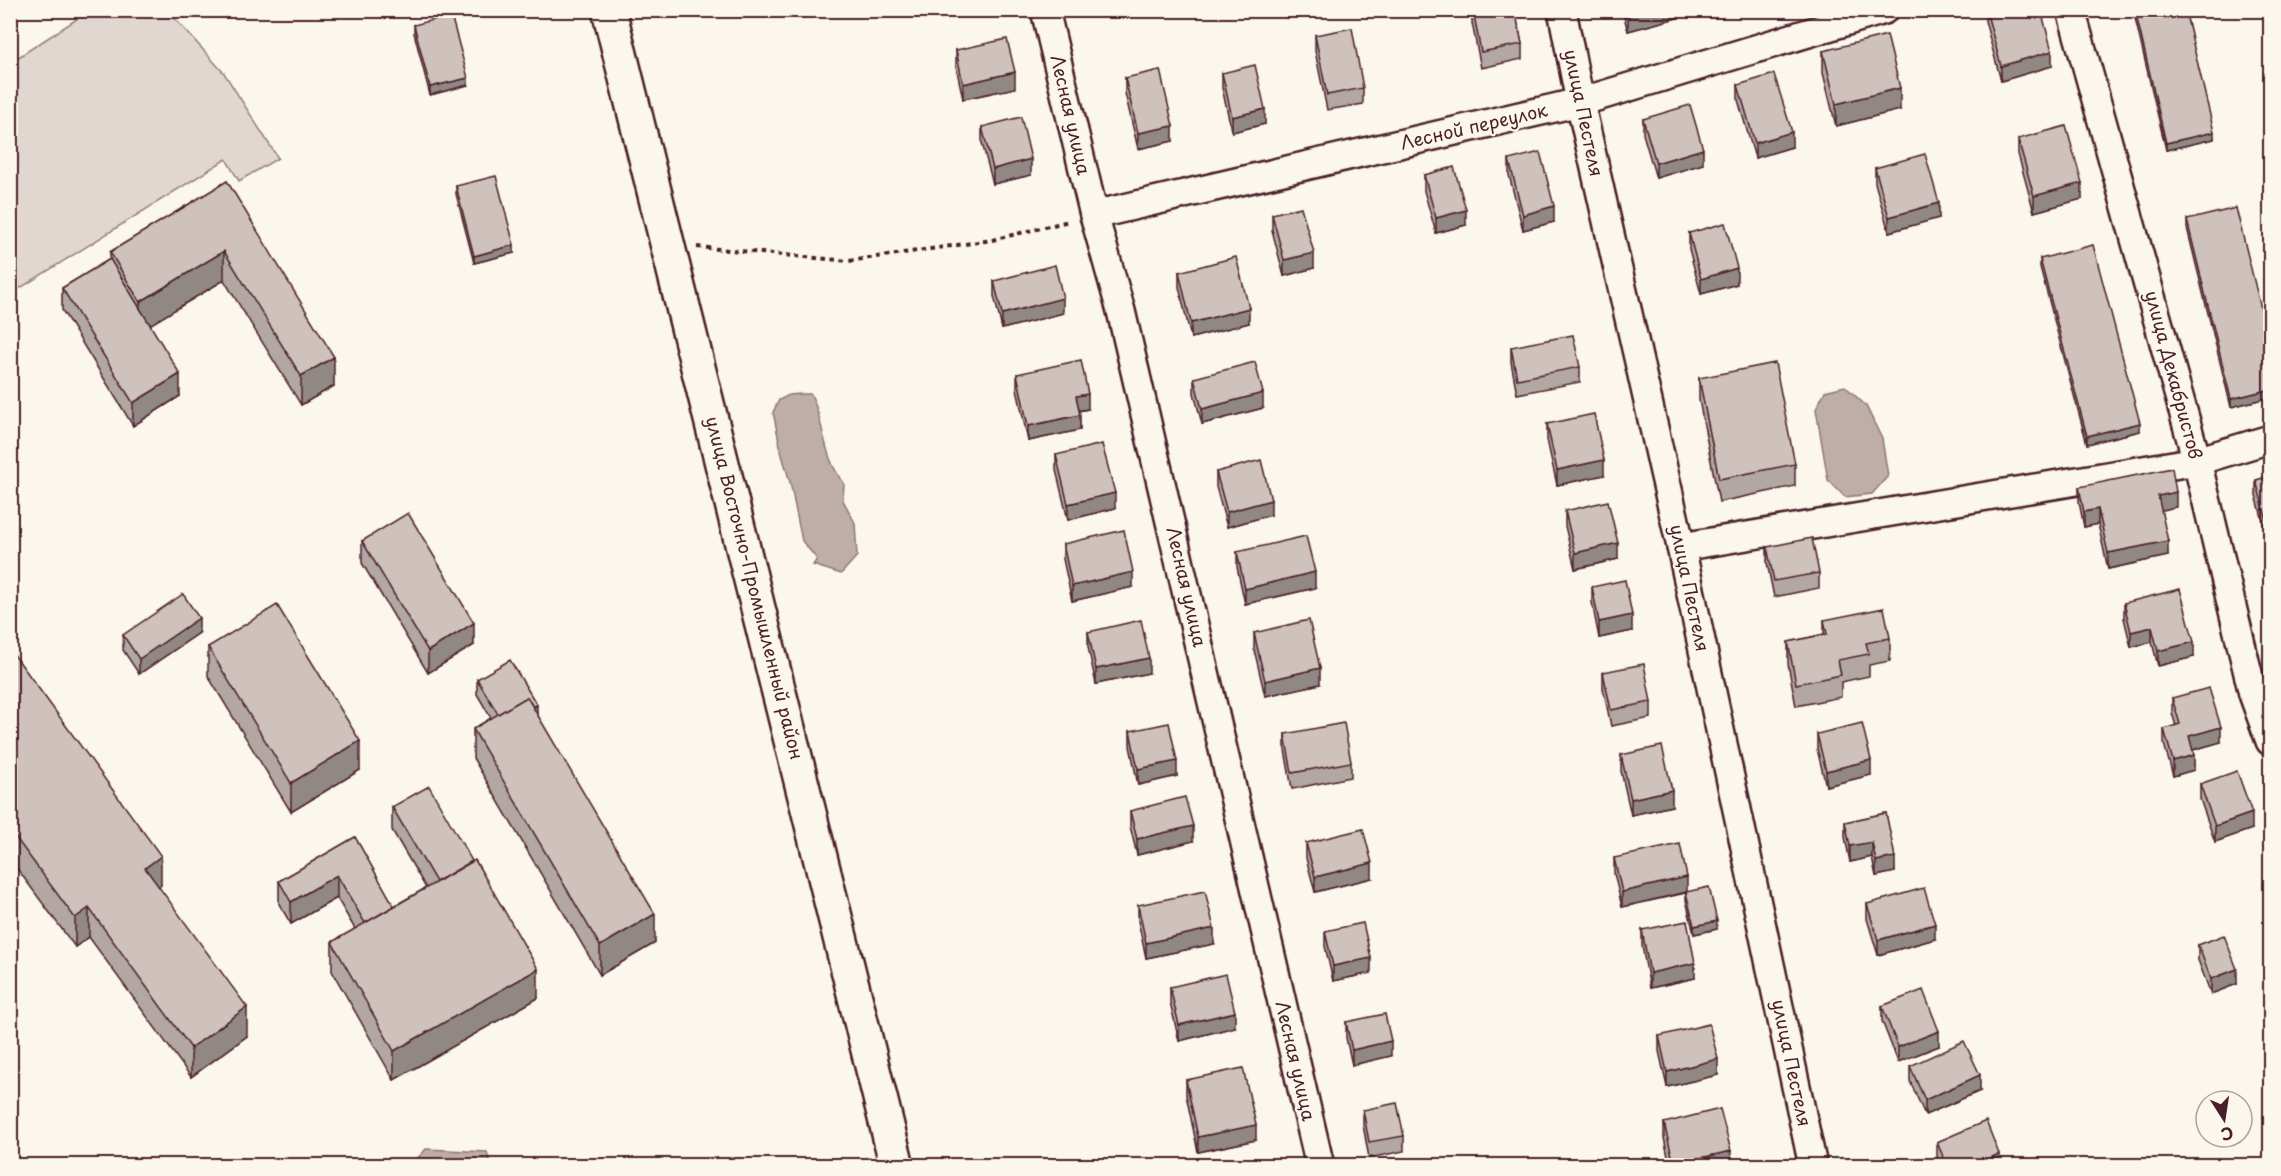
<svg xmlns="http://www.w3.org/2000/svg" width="2281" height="1176" font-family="'Playpen Sans',sans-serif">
  <rect width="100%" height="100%" fill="#fbf7ec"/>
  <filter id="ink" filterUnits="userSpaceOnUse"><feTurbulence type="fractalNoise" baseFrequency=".0167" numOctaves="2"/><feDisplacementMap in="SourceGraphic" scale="12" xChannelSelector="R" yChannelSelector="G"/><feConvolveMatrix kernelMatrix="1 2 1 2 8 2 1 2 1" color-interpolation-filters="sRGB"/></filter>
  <g filter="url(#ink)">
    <polygon fill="#e2d7d0" stroke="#967b7e" stroke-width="1.5" points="89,11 168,11 224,73 278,158 239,181 226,159 11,294 11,62"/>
    <g fill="#bfadaa" stroke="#907477" stroke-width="1.5">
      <polygon points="1845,386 1866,406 1882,439 1888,476 1872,494 1845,497 1828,480 1816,409 1825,391"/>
      <path d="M801,394H811C825,423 822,457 844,483L843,500L855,523L857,556L841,574L813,565L817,559L802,541L790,482L782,455L773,412L779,400L789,395Z"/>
      <polygon points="426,1149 487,1152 491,1165 414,1165 416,1160"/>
    </g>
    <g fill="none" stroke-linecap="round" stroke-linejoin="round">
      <g stroke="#4a1f2b" stroke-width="32">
        <g id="minor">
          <polyline points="1045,10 1094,215 1121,311 1320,1166"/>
          <polyline points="1562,10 1580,102 1681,547 1813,1166"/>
          <polyline points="2071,10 2197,461 2253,694 2270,741"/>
          <polyline points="1094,215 1580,102 1884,10"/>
          <polyline points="1681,547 2197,461 2270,439"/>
        </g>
      </g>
      <g stroke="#4a1f2b" stroke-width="38">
        <polyline id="tertiary" points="609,10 897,1166"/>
      </g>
      <polyline stroke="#4a1f2b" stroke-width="4" stroke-dasharray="4.5 4.5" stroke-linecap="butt" points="697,247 849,261 992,240 1069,221"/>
      <use href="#minor" stroke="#fbf7ec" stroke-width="27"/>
      <use href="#tertiary" stroke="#fbf7ec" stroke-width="33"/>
    </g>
    <g fill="#b2a7a2" stroke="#4a1f2b" stroke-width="1.5">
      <polygon points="1472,10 1515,10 1522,44 1522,59 1481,68 1472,23"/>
      <polygon points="1622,10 1677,10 1677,18 1628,31"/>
      <polygon points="1985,10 2041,10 2052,66 2001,81 1985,21"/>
      <polygon points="2133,10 2185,10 2214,139 2166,150"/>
      <polygon points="414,25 468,85 430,95 414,33"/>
      <polygon points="1315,35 1363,88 1363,104 1327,110 1315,51"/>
      <polygon points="956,50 1015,88 963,99 956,66"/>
      <polygon points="1823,51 1900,110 1836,126 1823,73"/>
      <polygon points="1222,73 1265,124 1232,132 1222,88"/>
      <polygon points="1125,78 1173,141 1138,149 1125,93"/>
      <polygon points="1738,85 1792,147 1755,158 1738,100"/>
      <polygon points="1643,119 1703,164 1656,178 1643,134"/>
      <polygon points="982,127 1031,175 993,184 982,143"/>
      <polygon points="2018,139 2082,199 2034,212 2018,154"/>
      <polygon points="1509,160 1554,222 1523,230 1509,175"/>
      <polygon points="1875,168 1939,218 1889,232 1875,183"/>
      <polygon points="1424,175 1466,225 1436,233 1424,191"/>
      <polygon points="227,181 334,386 301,405 224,280 150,324 180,396 133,426 62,310 62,288 110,259 110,252"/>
      <polygon points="456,186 514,253 474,263 456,194"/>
      <polygon points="1272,214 1314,268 1284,276 1272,230"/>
      <polygon points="2187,220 2271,349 2271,397 2231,407 2187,228"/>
      <polygon points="1689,233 1737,284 1701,294 1689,249"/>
      <polygon points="2040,259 2140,431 2087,444 2040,267"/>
      <polygon points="1179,272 1249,323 1191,338 1179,287"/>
      <polygon points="994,281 1063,313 1002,329 994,296"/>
      <polygon points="1511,347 1580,367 1580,382 1517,394 1511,362"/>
      <polygon points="1017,374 1088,409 1079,411 1080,430 1028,441 1017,389"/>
      <polygon points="1194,378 1263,408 1202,424 1194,393"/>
      <polygon points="1699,378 1795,464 1795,486 1719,502 1699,400"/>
      <polygon points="1547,424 1604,475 1557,485 1547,440"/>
      <polygon points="1056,455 1115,508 1068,520 1056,470"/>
      <polygon points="1216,472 1271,515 1227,527 1216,487"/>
      <polygon points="2271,476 2267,536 2256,495 2256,480"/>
      <polygon points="2079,487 2176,507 2161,510 2168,556 2108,569 2098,524 2084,527 2079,502"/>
      <polygon points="1565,511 1618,559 1575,569 1565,526"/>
      <polygon points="362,541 474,645 428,673 362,563"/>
      <polygon points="1063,544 1133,587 1072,601 1063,559"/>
      <polygon points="1767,547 1819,573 1819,588 1774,597 1767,563"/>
      <polygon points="1237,552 1315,588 1245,604 1237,567"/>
      <polygon points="1592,587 1632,631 1599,638 1592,602"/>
      <polygon points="2124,603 2194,657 2158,666 2152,642 2131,647 2124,618"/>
      <polygon points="1824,620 1890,638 1890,661 1869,665 1869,676 1841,682 1841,697 1796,706 1788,664 1788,642 1824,634"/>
      <polygon points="1088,632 1149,673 1096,684 1088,647"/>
      <polygon points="199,633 139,674 123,650 123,635"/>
      <polygon points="1254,633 1320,684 1265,696 1254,649"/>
      <polygon points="208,647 360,770 291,812 208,676"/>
      <polygon points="10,649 161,885 158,887 247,1036 191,1077 89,937 75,947 10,859"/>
      <polygon points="1603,672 1651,702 1651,718 1611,726 1603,688"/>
      <polygon points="477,679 537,714 655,943 600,975 473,758 473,729 491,718 477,694"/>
      <polygon points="2172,698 2221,742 2193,750 2194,770 2173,776 2164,744 2164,729 2176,726 2172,713"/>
      <polygon points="1130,731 1177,776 1138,785 1130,746"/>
      <polygon points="1285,734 1351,762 1351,777 1292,789 1285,750"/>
      <polygon points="1817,734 1871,775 1826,786 1817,749"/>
      <polygon points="1621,755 1672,806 1631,815 1621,771"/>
      <polygon points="2200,784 2252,829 2215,842 2200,799"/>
      <polygon points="392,807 538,998 394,1080 332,971 332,942 355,929 337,898 291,924 279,904 279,881 355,837 394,906 426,888 392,830"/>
      <polygon points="1130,811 1193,841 1137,855 1130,826"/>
      <polygon points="1886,813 1895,872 1876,876 1872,857 1850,862 1845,837 1845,822"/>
      <polygon points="1306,843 1372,878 1315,892 1306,858"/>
      <polygon points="1614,858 1687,892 1717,929 1694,934 1686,900 1686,893 1622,907 1614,873"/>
      <polygon points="1867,904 1935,939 1878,955 1867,919"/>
      <polygon points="1138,905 1214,944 1146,958 1138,921"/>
      <polygon points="1642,930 1695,978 1650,988 1642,946"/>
      <polygon points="1325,931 1371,973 1333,981 1325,946"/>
      <polygon points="2198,945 2237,984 2211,994 2198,960"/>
      <polygon points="1170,987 1235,1027 1179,1041 1170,1002"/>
      <polygon points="1882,1006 1939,1046 1898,1062 1882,1021"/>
      <polygon points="1346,1022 1391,1056 1352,1065 1346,1038"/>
      <polygon points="1659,1036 1718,1075 1667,1087 1659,1051"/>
      <polygon points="1910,1066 1980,1091 1925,1115 1910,1081"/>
      <polygon points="1186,1080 1256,1140 1198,1152 1186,1095"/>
      <polygon points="1363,1110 1404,1136 1404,1151 1369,1158 1363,1125"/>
      <polygon points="1664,1123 1731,1166 1670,1166 1664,1138"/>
      <polygon points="1937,1142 1999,1166 1940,1166 1937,1157"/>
    </g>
    <g fill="#918884" stroke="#4a1f2b" stroke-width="1.5">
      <polygon points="1648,10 1677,10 1677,18 1628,31 1628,16"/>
      <polygon points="2052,51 2052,66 2001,81 2001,66"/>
      <polygon points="1015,72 1015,88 963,99 963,84"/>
      <polygon points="468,78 468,85 430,95 430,87"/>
      <polygon points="1900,88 1900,110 1836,126 1836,104"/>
      <polygon points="1265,109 1265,124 1232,132 1232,117"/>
      <polygon points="1173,126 1173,141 1138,149 1138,133"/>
      <polygon points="1792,132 1792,147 1755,158 1755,143"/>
      <polygon points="2214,132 2214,139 2166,150 2166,143"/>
      <polygon points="1703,149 1703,164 1656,178 1656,163"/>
      <polygon points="1031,159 1031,175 993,184 993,169"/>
      <polygon points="2082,183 2082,199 2034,212 2034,196"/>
      <polygon points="1939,203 1939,218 1889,232 1889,217"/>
      <polygon points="1554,206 1554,222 1523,230 1523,215"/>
      <polygon points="1466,210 1466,225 1436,233 1436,218"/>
      <polygon points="514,245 514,253 474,263 474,256"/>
      <polygon points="224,251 224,280 140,331 140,302"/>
      <polygon points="1314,253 1314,268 1284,276 1284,260"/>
      <polygon points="1737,268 1737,284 1701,294 1701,279"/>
      <polygon points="1063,298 1063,313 1002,329 1002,314"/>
      <polygon points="1249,308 1249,323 1191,338 1191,323"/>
      <polygon points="334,357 334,386 301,405 301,376"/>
      <polygon points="180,374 180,396 133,426 133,403"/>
      <polygon points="2271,389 2271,397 2231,407 2231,399"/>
      <polygon points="1263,393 1263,408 1202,424 1202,409"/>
      <polygon points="1088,394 1088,409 1076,411 1076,396"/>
      <polygon points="1080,415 1080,430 1028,441 1028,426"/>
      <polygon points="2140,423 2140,431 2087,444 2087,436"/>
      <polygon points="1604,460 1604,475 1557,485 1557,470"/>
      <polygon points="2176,492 2176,507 2158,511 2158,496"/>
      <polygon points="1115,493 1115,508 1068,520 1068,504"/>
      <polygon points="1271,500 1271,515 1227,527 1227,512"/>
      <polygon points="2098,509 2098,524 2084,527 2084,512"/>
      <polygon points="2271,520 2271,535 2267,536 2267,521"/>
      <polygon points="2168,541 2168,556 2108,569 2108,553"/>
      <polygon points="1618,543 1618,559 1575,569 1575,553"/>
      <polygon points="1133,572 1133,587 1072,601 1072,586"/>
      <polygon points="1315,572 1315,588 1245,604 1245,589"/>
      <polygon points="1632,615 1632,631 1599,638 1599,622"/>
      <polygon points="199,618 199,633 139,674 139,659"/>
      <polygon points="474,623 474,645 428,673 428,651"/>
      <polygon points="2152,627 2152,642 2131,647 2131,632"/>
      <polygon points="2194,642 2194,657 2158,666 2158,651"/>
      <polygon points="1149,658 1149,673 1096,684 1096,669"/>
      <polygon points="1320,668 1320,684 1265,696 1265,681"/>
      <polygon points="537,705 537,720 504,724"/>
      <polygon points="2221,727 2221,742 2189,751 2189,736"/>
      <polygon points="360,741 360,770 291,812 291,783"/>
      <polygon points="2194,755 2194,770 2173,776 2173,761"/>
      <polygon points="1871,760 1871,775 1826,786 1826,771"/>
      <polygon points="1177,761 1177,776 1138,785 1138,769"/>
      <polygon points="1672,790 1672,806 1631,815 1631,799"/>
      <polygon points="2252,813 2252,829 2215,842 2215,826"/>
      <polygon points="1193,826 1193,841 1137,855 1137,839"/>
      <polygon points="1872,842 1872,857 1850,862 1850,846"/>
      <polygon points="161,856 161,885 145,897 145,868"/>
      <polygon points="1895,857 1895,872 1876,876 1876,861"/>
      <polygon points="1372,863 1372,878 1315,892 1315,877"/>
      <polygon points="337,875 337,898 291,924 291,902"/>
      <polygon points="1687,877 1687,892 1622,907 1622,892"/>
      <polygon points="89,908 89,937 75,947 75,918"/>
      <polygon points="655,914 655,943 600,975 600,946"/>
      <polygon points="1717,921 1717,929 1694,934 1694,926"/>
      <polygon points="1935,924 1935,939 1878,955 1878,940"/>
      <polygon points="1214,928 1214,944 1146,958 1146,943"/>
      <polygon points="1371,958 1371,973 1333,981 1333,966"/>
      <polygon points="1695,963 1695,978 1650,988 1650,973"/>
      <polygon points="538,969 538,998 394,1080 394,1051"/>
      <polygon points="2237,969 2237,984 2211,994 2211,979"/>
      <polygon points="247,1007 247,1036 191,1077 191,1048"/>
      <polygon points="1235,1012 1235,1027 1179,1041 1179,1025"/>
      <polygon points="1939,1031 1939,1046 1898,1062 1898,1047"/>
      <polygon points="1391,1041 1391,1056 1352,1065 1352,1050"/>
      <polygon points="1718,1059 1718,1075 1667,1087 1667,1072"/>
      <polygon points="1980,1075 1980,1091 1925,1115 1925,1100"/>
      <polygon points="1256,1125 1256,1140 1198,1152 1198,1137"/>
      <polygon points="1731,1151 1731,1166 1674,1166 1674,1164"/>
      <polygon points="1999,1154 1999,1166 1972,1166"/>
    </g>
    <g fill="#cfc2bc" stroke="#4a1f2b" stroke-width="1.5">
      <polygon points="1473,10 1515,10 1522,44 1481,52"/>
      <polygon points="1626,10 1648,10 1628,16"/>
      <polygon points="1986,10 2041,10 2052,51 2001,66"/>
      <polygon points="2135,10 2185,10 2214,132 2166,143"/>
      <polygon points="451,15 468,78 430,87 414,25"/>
      <polygon points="1352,28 1363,88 1327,95 1315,35"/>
      <polygon points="1887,35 1900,88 1836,104 1823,51"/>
      <polygon points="1007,39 1015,72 963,84 956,50"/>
      <polygon points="1255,65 1265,109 1232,117 1222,73"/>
      <polygon points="1160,70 1173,126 1138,133 1125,78"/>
      <polygon points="1774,74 1792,132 1755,143 1738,85"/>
      <polygon points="1690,105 1703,149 1656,163 1643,119"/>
      <polygon points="1021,117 1031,159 993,169 982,127"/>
      <polygon points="2066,126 2082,183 2034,196 2018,139"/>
      <polygon points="1540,152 1554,206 1523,215 1509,160"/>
      <polygon points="1925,154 1939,203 1889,217 1875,168"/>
      <polygon points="1454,167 1466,210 1436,218 1424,175"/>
      <polygon points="496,176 514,245 474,256 456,186"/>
      <polygon points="227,181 334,357 301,376 224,251 140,302 110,252"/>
      <polygon points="1301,207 1314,253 1284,260 1272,214"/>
      <polygon points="2236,208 2271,349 2271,389 2231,399 2187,220"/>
      <polygon points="1725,223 1737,268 1701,279 1689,233"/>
      <polygon points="2093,245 2140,423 2087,436 2040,259"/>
      <polygon points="1236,257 1249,308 1191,323 1179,272"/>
      <polygon points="110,259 180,374 133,403 62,288"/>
      <polygon points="1055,265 1063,298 1002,314 994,281"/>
      <polygon points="1573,335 1580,367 1517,379 1511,347"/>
      <polygon points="1081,360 1088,394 1076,396 1080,415 1028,426 1017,374"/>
      <polygon points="1255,362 1263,393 1202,409 1194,378"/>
      <polygon points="1775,363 1795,464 1719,479 1699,378"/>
      <polygon points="1594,414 1604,460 1557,470 1547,424"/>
      <polygon points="1102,444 1115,493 1068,504 1056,455"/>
      <polygon points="1261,460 1271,500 1227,512 1216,472"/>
      <polygon points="2172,468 2176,492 2158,496 2168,541 2108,553 2098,509 2084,512 2079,487"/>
      <polygon points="2271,476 2271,520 2267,521 2256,480"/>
      <polygon points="1608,501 1618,543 1575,553 1565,511"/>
      <polygon points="408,513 474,623 428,651 362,541"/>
      <polygon points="1124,530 1133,572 1072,586 1063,544"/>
      <polygon points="1306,536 1315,572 1245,589 1237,552"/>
      <polygon points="1812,538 1819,573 1774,581 1767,547"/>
      <polygon points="1625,580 1632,615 1599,622 1592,587"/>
      <polygon points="2180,589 2194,642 2158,651 2152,627 2131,632 2124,603"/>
      <polygon points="183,594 199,618 139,659 123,635"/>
      <polygon points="277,605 360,741 291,783 208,647"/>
      <polygon points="1884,608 1890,638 1866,643 1869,654 1838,660 1841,675 1796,684 1788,642 1827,634 1824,620"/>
      <polygon points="1141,620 1149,658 1096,669 1088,632"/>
      <polygon points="1309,620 1320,668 1265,681 1254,633"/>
      <polygon points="10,649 161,856 145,868 247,1007 191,1048 89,908 75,918 10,830"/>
      <polygon points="510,660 537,705 533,707 527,697 498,714 477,679"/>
      <polygon points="1644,664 1651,702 1611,710 1603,672"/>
      <polygon points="2209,688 2221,727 2189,736 2194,755 2173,761 2164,729 2180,724 2172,698"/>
      <polygon points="527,697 655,914 600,946 473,729"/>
      <polygon points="1169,723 1177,761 1138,769 1130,731"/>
      <polygon points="1344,723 1351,762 1292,773 1285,734"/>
      <polygon points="1862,723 1871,760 1826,771 1817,734"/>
      <polygon points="1662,746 1672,790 1631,799 1621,755"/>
      <polygon points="2237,771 2252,813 2215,826 2200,784"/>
      <polygon points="429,786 472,861 436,882 392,807"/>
      <polygon points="1185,797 1193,826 1137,839 1130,811"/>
      <polygon points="1886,813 1895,857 1876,861 1872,842 1850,846 1845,822"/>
      <polygon points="1363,829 1372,863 1315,877 1306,843"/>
      <polygon points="355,837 394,906 365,923 337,875 291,902 279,881"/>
      <polygon points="1680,844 1687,877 1622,892 1614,858"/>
      <polygon points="475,860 538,969 394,1051 332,942"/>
      <polygon points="1709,887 1717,921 1694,926 1686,892"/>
      <polygon points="1924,888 1935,924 1878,940 1867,904"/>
      <polygon points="1205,891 1214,928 1146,943 1138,905"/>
      <polygon points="1687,921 1695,963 1650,973 1642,930"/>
      <polygon points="1363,923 1371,958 1333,966 1325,931"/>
      <polygon points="2224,935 2237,969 2211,979 2198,945"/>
      <polygon points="1226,974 1235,1012 1179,1025 1170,987"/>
      <polygon points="1923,990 1939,1031 1898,1047 1882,1006"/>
      <polygon points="1385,1014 1391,1041 1352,1050 1346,1022"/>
      <polygon points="1709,1024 1718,1059 1667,1072 1659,1036"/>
      <polygon points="1964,1041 1980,1075 1925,1100 1910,1066"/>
      <polygon points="1243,1068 1256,1125 1198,1137 1186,1080"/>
      <polygon points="1397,1103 1404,1136 1369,1142 1363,1110"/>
      <polygon points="1720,1109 1731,1151 1674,1164 1664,1123"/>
      <polygon points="1986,1121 1999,1154 1972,1166 1947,1166 1937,1142"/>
    </g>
  </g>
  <g text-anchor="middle" stroke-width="4.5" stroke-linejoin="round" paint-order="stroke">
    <g font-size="18" fill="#4a1f2b" stroke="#fbf7ec">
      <text transform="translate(1583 113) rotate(78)" y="6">улица Пестеля</text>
      <text transform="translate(1070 115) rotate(77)" y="6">Лесная улица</text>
      <text transform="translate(1474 127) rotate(-13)" y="6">Лесной переулок</text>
      <text transform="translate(2173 375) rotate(75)" y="6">улица Декабристов</text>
      <text transform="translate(1186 587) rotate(77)" y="6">Лесная улица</text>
      <text transform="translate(754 588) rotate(76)" y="6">улица Восточно-Промышленный район</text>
      <text transform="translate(1689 588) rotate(78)" y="6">улица Пестеля</text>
      <text transform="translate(1295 1061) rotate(77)" y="6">Лесная улица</text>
      <text transform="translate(1791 1063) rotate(78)" y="6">улица Пестеля</text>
    </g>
  </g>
  <rect width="2281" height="1176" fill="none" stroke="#fbf7ec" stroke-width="36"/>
  <rect x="18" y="18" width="2245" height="1140" fill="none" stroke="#4a1f2b" stroke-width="2" filter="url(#ink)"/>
  <g transform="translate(2224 1119) rotate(168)"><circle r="28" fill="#fbf7ec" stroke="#b4a19f" stroke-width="1.5"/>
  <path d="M0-4.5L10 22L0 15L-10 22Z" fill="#4a1f2b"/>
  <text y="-9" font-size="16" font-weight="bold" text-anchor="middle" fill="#4a1f2b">С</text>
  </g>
</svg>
